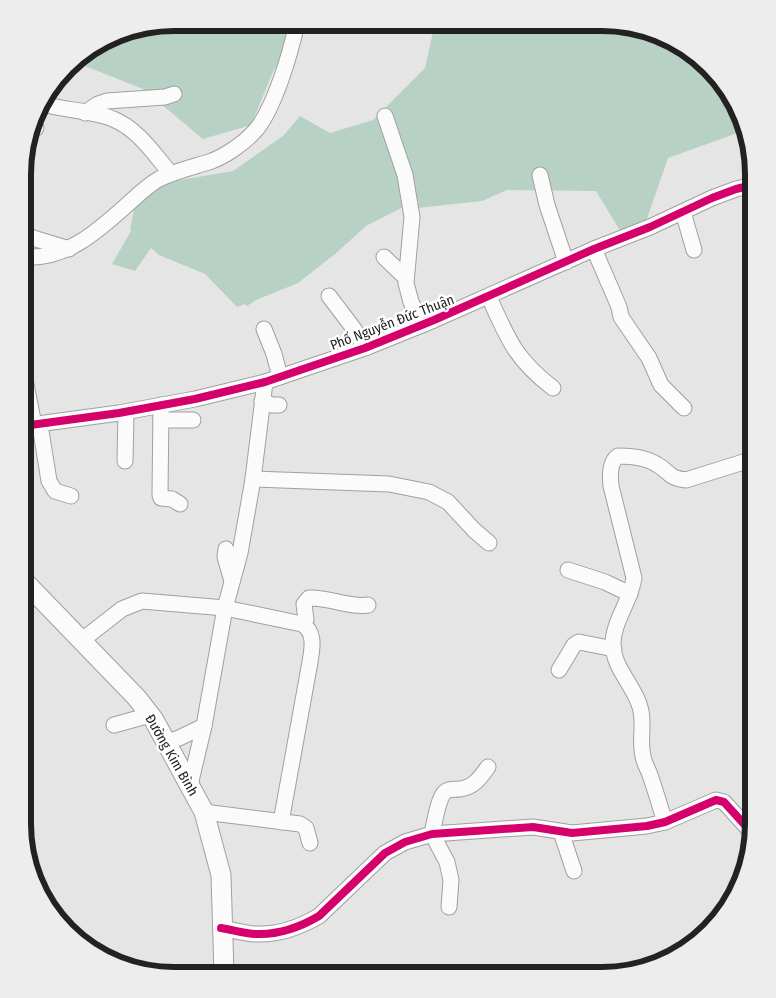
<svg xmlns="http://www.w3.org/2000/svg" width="776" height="998" font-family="'Fira Sans Condensed',sans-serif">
  <rect width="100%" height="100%" fill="#e5e5e5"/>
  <g fill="#b7d2c5">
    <polygon points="174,23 300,23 272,74 251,125 203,139 143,89 85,66 76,59 125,31"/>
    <polygon points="435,23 622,24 686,48 738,107 743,131 668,158 641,236 619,229 596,191 507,190 482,201 417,208 419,201 415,201 366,226 335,254 298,283 256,300 247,306 245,304 237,307 205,274 159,255 151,248 135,271 112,264 131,231 130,229 139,187 233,171 283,136 300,116 330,133 373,120 425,68"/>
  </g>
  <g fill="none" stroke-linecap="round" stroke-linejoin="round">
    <g stroke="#a0a0a0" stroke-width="17">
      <g id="minor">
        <path d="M41,103C63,111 93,110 113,119C138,129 154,154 171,174"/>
        <polyline points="85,113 98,104 107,101 165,97 174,94"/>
        <polyline points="385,116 405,175 412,217 406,283 411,302 422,325"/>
        <polyline points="32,130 36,128"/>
        <polyline points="540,175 547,205 566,262"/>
        <polyline points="683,212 694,250"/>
        <polyline points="24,233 33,238 69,249"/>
        <polyline points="594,249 619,307 621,317 649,358 661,385 684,408"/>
        <path d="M24,257C67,260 99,230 129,203C138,195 148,185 159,179C175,171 193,167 209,162C224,157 243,144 254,132C274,111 291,51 297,23"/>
        <polyline points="384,257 406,278"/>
        <polyline points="329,296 354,329 365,348"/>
        <path d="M489,297C508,339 515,359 553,388"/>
        <polyline points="264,329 274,354 280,377"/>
        <polyline points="23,369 34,425"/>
        <polyline points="262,401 272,405 279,405"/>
        <polyline points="161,405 160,495 161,498 172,499 180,504"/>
        <polyline points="161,420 193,420"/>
        <polyline points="40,425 49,481 55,491 71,496"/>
        <polyline points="23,426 119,413 195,399 265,382 365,348 434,320 594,249 650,227 712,198 736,189 753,185"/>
        <polyline points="125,461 126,412"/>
        <polyline points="253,479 389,484 429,492 448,502 474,530 489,543"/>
        <polyline points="226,549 225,557 232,581"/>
        <polyline points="568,570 605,582 630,594"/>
        <path d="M302,624L306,620L304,604L309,598C329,597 349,608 368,605"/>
        <path d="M81,641L122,609L142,601L225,608L302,624C316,632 312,649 310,662L281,822"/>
        <polyline points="559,670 574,645 579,642 614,649"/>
        <polyline points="114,725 150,715"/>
        <polyline points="167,742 179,738 204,726"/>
        <polyline points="190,785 204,726 225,608 240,553 253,479 265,382"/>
        <polyline points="204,812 300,824 306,828 310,843"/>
        <path d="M665,822C660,807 656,792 651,778C649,770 644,764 643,756C639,740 645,723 640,707C634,685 613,668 613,644C613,621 631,601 634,578L611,486C610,477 609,462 618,456C631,456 645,457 656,464C670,471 667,478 686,480L753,459"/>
        <polyline points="561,832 574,871"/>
        <path d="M449,907L451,880L447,862L432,834C434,825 438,798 445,792C449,788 455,790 460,789C474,787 480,778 488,767"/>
        <path d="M221,928C234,930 248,935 260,934C281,934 302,926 319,916L385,853L405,842L432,834L533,827L572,833L647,826L665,822L716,800L724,802L753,834"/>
      </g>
    </g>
    <g stroke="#a0a0a0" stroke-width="21">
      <polyline id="major" points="23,580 137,698 154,720 204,812 221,875 224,974"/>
    </g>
    <use href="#minor" stroke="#fbfbfb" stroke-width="15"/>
    <use href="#major" stroke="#fbfbfb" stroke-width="19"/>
    <g stroke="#fff" stroke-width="11">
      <g id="cycleway">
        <polyline points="23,426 119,413 195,399 265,382 365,348 434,320 594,249 650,227 712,198 736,189 753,185"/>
        <path d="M221,928C234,930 248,935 260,934C281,934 302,926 319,916L385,853L405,842L432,834L533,827L572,833L647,826L665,822L716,800L724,802L753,834"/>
      </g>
    </g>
    <use href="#cycleway" stroke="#d6006c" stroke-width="8"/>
  </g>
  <g text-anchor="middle" stroke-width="5" stroke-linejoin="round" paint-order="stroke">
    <g font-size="14" fill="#222" stroke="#fff">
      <text transform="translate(392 322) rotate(-21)" y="5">Phố Nguyễn Đức Thuận</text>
      <text transform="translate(172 755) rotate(60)" y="5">Đường Kim Bình</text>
    </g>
  </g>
  <path d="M0 0H776V998H0ZM174 31H602A143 143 0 0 1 745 174V824A143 143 0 0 1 602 967H174A143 143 0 0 1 31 824V174A143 143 0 0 1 174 31Z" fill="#ededed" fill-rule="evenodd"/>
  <path fill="none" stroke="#222" stroke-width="6" d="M174 31H602A143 143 0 0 1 745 174V824A143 143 0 0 1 602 967H174A143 143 0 0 1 31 824V174A143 143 0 0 1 174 31Z"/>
</svg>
